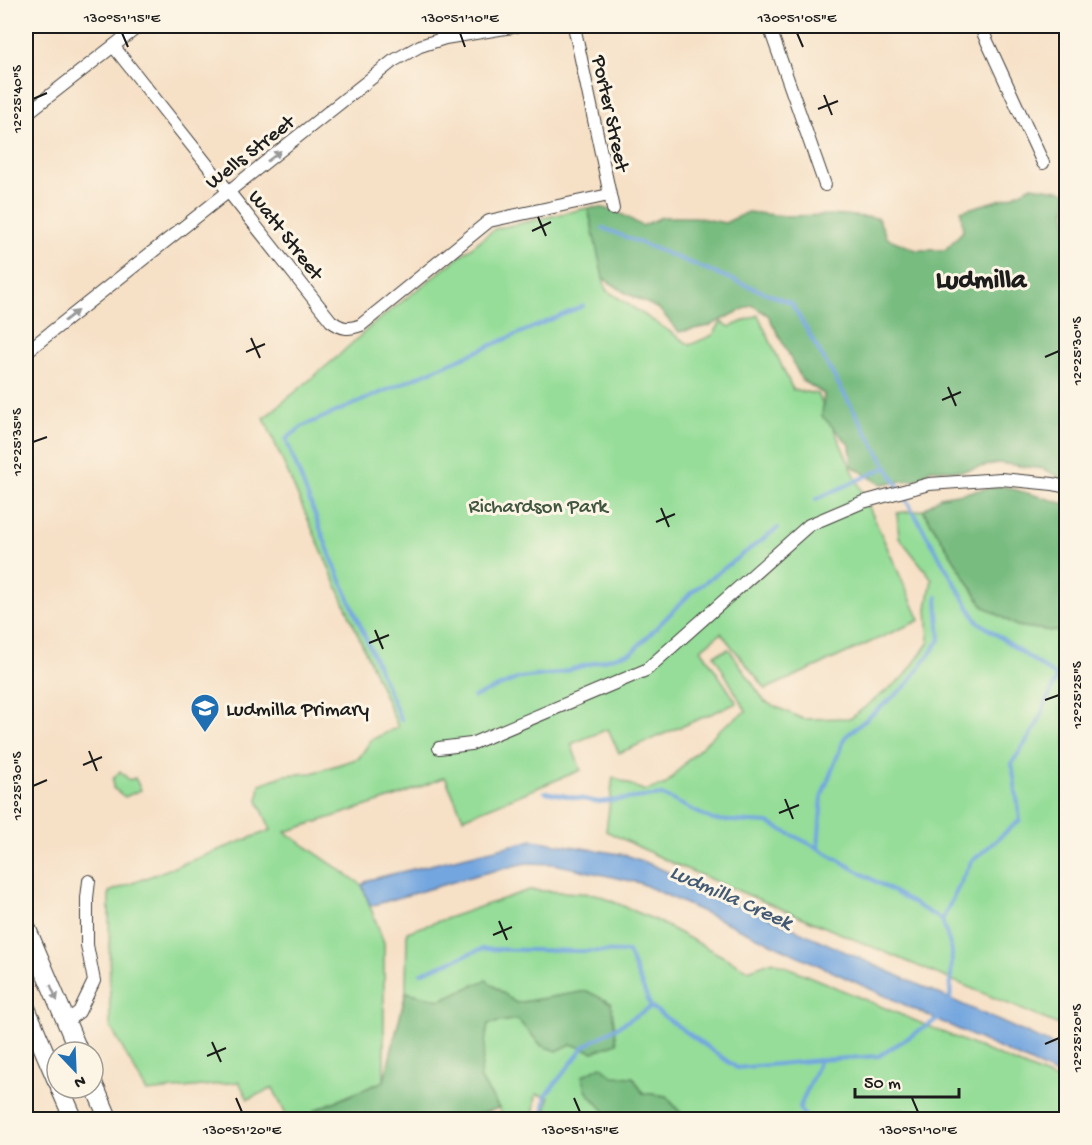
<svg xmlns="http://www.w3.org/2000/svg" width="1092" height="1145" font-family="'Gochi Hand',sans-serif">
  <rect width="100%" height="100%" fill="#fcf5e5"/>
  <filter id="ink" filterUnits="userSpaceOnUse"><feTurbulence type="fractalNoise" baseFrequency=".0167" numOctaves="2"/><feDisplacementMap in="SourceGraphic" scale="12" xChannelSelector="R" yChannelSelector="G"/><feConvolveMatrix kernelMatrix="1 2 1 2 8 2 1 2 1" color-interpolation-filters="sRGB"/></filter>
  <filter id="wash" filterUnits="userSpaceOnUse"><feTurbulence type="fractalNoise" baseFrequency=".008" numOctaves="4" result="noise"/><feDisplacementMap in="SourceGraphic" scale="24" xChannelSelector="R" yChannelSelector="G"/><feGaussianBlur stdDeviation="1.35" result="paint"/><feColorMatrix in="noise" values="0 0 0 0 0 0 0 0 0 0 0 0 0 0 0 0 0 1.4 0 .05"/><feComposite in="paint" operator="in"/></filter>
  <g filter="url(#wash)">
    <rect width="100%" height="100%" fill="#f6e0c6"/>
    <g fill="#95dd98" stroke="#587c5a" stroke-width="1.5">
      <polygon points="588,208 606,290 690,345 713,335 721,322 730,327 758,315 793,390 818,394 920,620 766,689 721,633 701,649 737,703 619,753 608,729 571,744 581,770 463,818 445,777 398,796 285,832 362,885 384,943 384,1081 315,1110 319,1119 307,1119 305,1115 296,1119 288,1119 273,1088 248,1099 239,1082 147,1092 110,1026 109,892 271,830 258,801 260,784 285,775 312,773 359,758 371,740 398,727 264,418 336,358 372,325 495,229"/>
      <polygon points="923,510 983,606 1017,626 1066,633 1066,1028 672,863 606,831 613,777 645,791 666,784 688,760 720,729 746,711 714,655 729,649 765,702 803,719 851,718 905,676 929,642 927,608 932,579 899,537 897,513"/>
      <polygon points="120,771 129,780 135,778 141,790 125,797 113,788 113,779"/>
      <polygon points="529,890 596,894 657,921 748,970 773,961 1066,1084 1066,1119 932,1119 902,1109 875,1119 686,1119 666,1096 643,1093 633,1077 587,1092 596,1100 619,1114 630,1114 632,1119 545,1119 549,1097 536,1094 533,1119 503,1119 499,1108 480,1078 487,1024 517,1019 542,1046 557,1051 571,1044 594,1052 587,991 516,1003 486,980 440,1000 406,992 407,932"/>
    </g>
    <g fill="#78bc80" stroke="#4a6c4e" stroke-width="1.5">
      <path d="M1032,186L1064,191L1066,193V477L1063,479L1044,469L998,463L962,471L931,469L918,479L881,484L852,466L850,445L822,416L824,394L802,380L768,315L752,305L709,326L679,332L659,309L626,293L603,278L588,208C611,205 623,215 642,226L662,217H695L725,223L748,212L783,216L842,215L878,218L887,238L916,250H945L963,231L961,211L1012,196Z"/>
      <polygon points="1002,486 1066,504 1066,633 1017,626 983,606 923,510 940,497"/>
      <polygon points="486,980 516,1003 587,991 611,1003 617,1043 593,1052 571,1044 557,1051 542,1046 517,1019 488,1024 480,1078 499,1108 463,1119 319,1119 315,1110 384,1081 406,992 440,1000"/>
      <polygon points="601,1066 613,1076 633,1077 643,1093 666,1096 686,1119 632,1119 630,1114 606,1113 587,1092 582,1076"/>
      <polygon points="902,1109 932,1119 875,1119"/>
    </g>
    <polygon fill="#73a6df" stroke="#48617e" stroke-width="1.5" points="533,840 626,855 650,864 1066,1051 1066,1079 640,883 554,864 526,863 477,875 370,906 362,885 368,880"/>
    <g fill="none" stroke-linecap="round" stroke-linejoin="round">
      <g stroke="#73a6df" stroke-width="4">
        <polyline points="603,228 791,303 977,621 1057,677 1066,678"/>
        <polyline points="816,499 887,467"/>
        <polyline points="474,697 519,678 555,674 632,652 692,592 778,528"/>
        <polyline points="401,720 331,557 286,439 303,426 583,306"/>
        <polyline points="545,792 599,802 662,795 713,820 768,823 818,848 942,920"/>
        <polyline points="818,848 822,795 845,737 906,686 940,640 937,597"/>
        <polyline points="421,973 482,949 628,952 651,1007"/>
        <polyline points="950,1003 952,951 942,920 971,862 1020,820 1012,763 1036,727 1057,677"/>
        <polyline points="542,1120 546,1095 585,1046 651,1007 737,1068 820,1060"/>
        <polyline points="809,1120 799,1109 820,1060 879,1056 941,1017"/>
      </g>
    </g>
  </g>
  <g filter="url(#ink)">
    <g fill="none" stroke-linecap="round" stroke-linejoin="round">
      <g stroke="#3d3936" stroke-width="14">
        <g id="minor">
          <polyline points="574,26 613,209"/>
          <polyline points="769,26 825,185"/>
          <polyline points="980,26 1043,163"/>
          <path d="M114,47L331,321C342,329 348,330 361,325L489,221L609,195"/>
          <polyline points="26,114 139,26"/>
          <polyline points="26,352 393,61 420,46 445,38 518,26"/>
          <polyline points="439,748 471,744 646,670 809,525 863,502 929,484 1001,479 1053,484 1066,487"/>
          <polyline points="66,1021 79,1012 94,981 87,945 87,898 89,881"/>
        </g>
      </g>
      <g stroke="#3d3936" stroke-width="20">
        <g id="secondary">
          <polyline points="26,927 79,1052"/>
          <polyline points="26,1008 57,1081"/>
          <polyline points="93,1083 109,1120"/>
          <polyline points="60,1088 74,1120"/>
        </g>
      </g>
      <use href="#minor" stroke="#fff" stroke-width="12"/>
      <use href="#secondary" stroke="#fff" stroke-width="18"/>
    </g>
    <defs><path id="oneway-solid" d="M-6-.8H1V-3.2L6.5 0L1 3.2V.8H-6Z" transform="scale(1.5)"/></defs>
    <g fill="#999">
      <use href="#oneway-solid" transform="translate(274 156) rotate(-38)"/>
      <use href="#oneway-solid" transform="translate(71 316) rotate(-38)"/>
      <use href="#oneway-solid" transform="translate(54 993) rotate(67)"/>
    </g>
  </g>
  <path fill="none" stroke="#1c1c1c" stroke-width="2" d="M122,33L128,47M460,33L465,47M797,33L803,47M824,95L832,115M33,99L47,93M818,109L838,101M538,217L546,236M532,231L551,222M251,338L260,358M246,352L265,344M1045,357L1059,351M948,387L956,406M942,400L961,392M33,442L47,437M661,508L669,527M656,522L675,514M375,630L383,649M369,643L389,635M1045,700L1059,695M89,751L97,771M83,765L102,757M33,786L47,780M785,799L793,819M779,813L799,805M499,921L507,940M493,935L512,927M212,1042L221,1062M1045,1044L1059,1038M207,1056L226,1048M236,1098L242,1112M574,1098L580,1112M912,1098L918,1112"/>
  <defs>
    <g id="school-pin" transform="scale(1.5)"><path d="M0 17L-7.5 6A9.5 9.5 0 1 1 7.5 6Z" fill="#1f6fb2" stroke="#fcf5e5"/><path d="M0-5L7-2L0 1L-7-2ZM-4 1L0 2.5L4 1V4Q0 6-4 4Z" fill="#fff"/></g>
  </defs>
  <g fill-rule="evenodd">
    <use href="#school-pin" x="205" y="708"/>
  </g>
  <g text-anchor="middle" stroke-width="6" stroke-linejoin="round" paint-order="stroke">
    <g font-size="21" fill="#1c1c1c" stroke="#fcf5e5">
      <text transform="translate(612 113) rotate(78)" y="7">Porter Street</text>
      <text transform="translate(249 151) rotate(-38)" y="7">Wells Street</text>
      <text transform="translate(287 234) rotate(52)" y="7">Watt Street</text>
    </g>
    <g font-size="21" fill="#405641" stroke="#fcf5e5">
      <text x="538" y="512">Richardson Park</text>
    </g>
    <g font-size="21" fill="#1c1c1c" stroke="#fcf5e5" text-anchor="start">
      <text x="226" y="715">Ludmilla Primary</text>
    </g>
    <g font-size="22" font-style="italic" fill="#435a74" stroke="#fcf5e5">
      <text transform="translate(732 895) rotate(24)" y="8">Ludmilla Creek</text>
    </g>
    <g font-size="27" font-weight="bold" fill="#1c1c1c" stroke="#fcf5e5">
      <text x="981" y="287">Ludmilla</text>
    </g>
  </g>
  <rect width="1092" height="1145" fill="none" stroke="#fcf5e5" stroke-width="66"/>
  <g transform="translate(75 1070) rotate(157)"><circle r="28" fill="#fcf5e5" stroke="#a29e95" stroke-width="1.5"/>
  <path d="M0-4.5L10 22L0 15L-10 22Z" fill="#1f6fb2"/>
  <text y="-9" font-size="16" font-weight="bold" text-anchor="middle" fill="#1c1c1c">N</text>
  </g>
  <path d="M855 1088v9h104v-9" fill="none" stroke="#1c1c1c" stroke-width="3"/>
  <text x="864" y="1088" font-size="18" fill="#1c1c1c" stroke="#fcf5e5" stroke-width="4.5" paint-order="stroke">50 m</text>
  <rect x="33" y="33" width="1026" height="1079" fill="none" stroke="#1c1c1c" stroke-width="2"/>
  <g font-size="15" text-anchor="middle" fill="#1c1c1c">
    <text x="122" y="22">130°51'15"E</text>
    <text x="460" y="22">130°51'10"E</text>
    <text x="797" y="22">130°51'05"E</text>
    <text transform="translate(16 99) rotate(-90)" y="5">12°25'40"S</text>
    <text transform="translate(1076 351) rotate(-90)" y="5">12°25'30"S</text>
    <text transform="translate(16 442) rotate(-90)" y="5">12°25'35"S</text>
    <text transform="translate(1076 695) rotate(-90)" y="5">12°25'25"S</text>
    <text transform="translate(16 786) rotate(-90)" y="5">12°25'30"S</text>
    <text transform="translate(1076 1038) rotate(-90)" y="5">12°25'20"S</text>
    <text x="242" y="1134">130°51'20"E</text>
    <text x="580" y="1134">130°51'15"E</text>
    <text x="918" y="1134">130°51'10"E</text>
  </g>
</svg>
